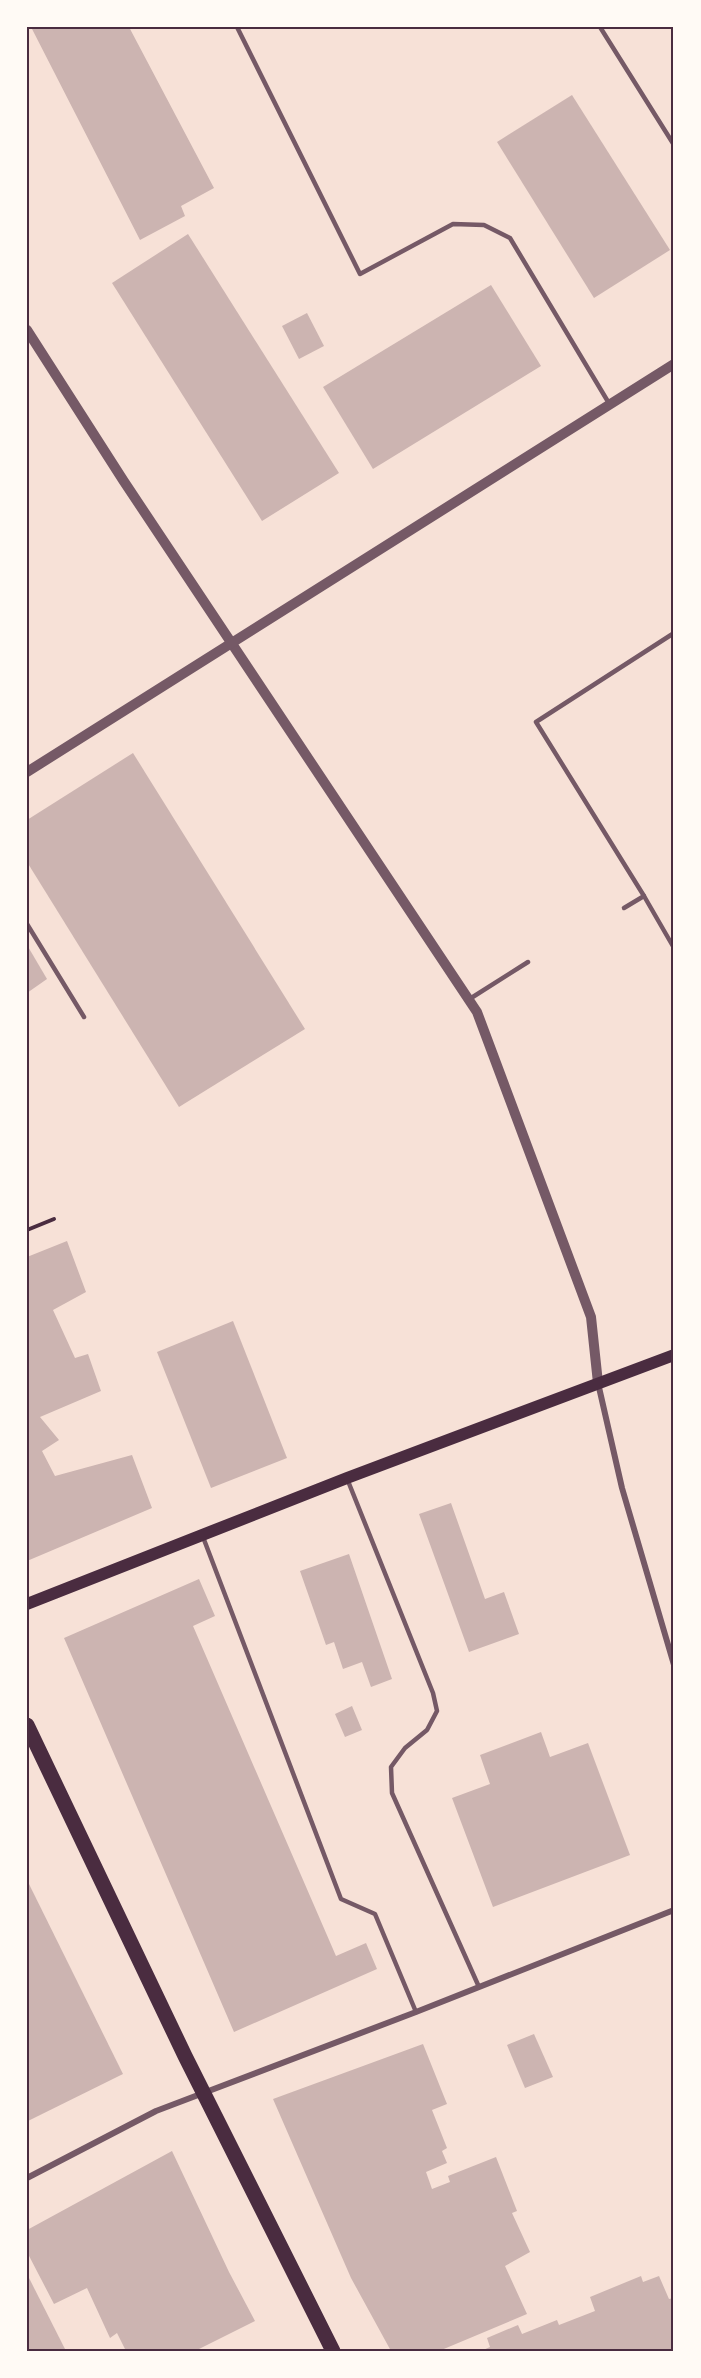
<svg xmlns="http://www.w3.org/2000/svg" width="701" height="2378" font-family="'IBM Plex Sans',sans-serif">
  <rect width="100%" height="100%" fill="#f7e1d7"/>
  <g fill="#ccb4b1">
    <polygon points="31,27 129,27 214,188 181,206 185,216 140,240"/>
    <polygon points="572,95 670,250 594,298 497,142"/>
    <polygon points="188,234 339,473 262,521 112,283"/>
    <polygon points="491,285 541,366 373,469 323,387"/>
    <polygon points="307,313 324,346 299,359 282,326"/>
    <polygon points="133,753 305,1029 179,1107 27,862 27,820"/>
    <polygon points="27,945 47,979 27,993"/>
    <polygon points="67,1241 86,1292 53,1310 75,1358 88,1354 101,1391 40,1417 59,1440 42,1451 55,1476 132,1455 152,1508 27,1561 27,1257"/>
    <polygon points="233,1321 287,1458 211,1488 157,1352"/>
    <polygon points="451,1503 485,1599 504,1592 519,1634 469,1652 419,1514"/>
    <polygon points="349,1554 392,1679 371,1687 362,1662 343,1669 334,1642 326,1645 300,1571"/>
    <polygon points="199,1579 215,1616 193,1626 336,1956 366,1943 377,1969 234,2032 64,1638"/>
    <polygon points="352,1706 362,1730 345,1737 335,1714"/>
    <polygon points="541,1732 550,1757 588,1743 630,1855 493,1907 452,1798 490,1784 480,1755"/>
    <polygon points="27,1880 123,2074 28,2121 27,2119"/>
    <polygon points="534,2034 553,2077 525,2088 507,2045"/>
    <polygon points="423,2044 447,2104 432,2110 447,2148 442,2151 447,2163 426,2172 432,2189 450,2182 448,2176 496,2157 517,2211 512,2213 530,2252 505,2266 527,2314 439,2351 391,2351 351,2278 273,2099"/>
    <polygon points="172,2151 229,2272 255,2321 195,2351 126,2351 117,2333 110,2338 87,2288 54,2304 27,2252 27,2230"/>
    <polygon points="27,2274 66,2351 27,2351"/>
    <polygon points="641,2276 643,2282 659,2276 669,2299 674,2298 674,2351 481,2351 490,2347 487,2338 518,2325 522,2334 557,2320 559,2325 595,2311 590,2297"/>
  </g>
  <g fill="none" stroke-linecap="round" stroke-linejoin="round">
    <polyline stroke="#4a2c40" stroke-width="4" points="27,1230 54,1219"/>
    <g stroke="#755966" stroke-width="4.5">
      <polyline points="237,27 360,274 453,224 484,225 510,238 610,405"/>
      <polyline points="600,27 674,145"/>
      <polyline points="674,633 536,722 644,896 674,948"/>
      <polyline points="624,908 644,896"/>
      <polyline points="27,924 84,1017"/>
      <polyline points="468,1000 528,962"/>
      <polyline points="348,1481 433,1693 437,1711 427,1730 405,1748 391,1767 392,1793 479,1987"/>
      <polyline points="203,1537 341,1899 375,1914 416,2012"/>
    </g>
    <g stroke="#755966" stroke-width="6">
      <polyline points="598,1383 622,1488 674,1665"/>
      <polyline points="27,2178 156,2111 416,2012 674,1910"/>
    </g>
    <g stroke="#755966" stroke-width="10">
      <polyline points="27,330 123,480 477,1012 591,1317 598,1383"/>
      <polyline points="27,772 674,364"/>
    </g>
    <polyline stroke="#4a2c40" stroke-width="12" points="27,1604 347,1478 674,1355"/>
    <polyline stroke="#4a2c40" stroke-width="15" points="27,1725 185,2056 333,2351"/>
  </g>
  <rect width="701" height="2378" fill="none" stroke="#fffaf5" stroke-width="57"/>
  <rect x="28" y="28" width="644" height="2322" fill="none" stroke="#4a2c40" stroke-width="2"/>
</svg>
